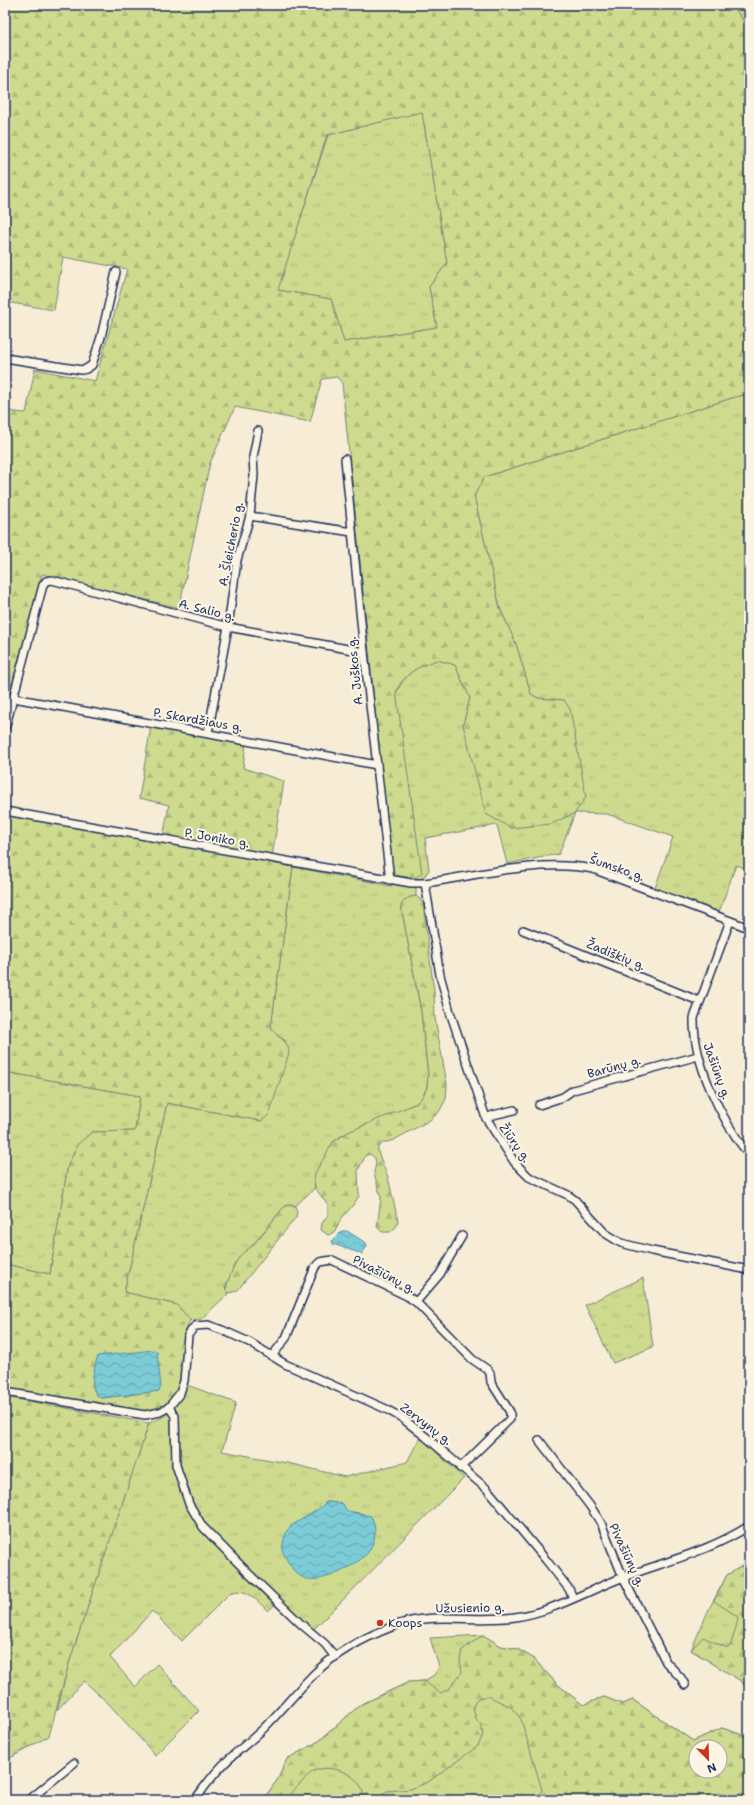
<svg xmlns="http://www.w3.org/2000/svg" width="754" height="1805" font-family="'Shantell Sans',sans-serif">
  <defs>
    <pattern id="grass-tufts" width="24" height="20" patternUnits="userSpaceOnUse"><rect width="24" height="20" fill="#cedb8e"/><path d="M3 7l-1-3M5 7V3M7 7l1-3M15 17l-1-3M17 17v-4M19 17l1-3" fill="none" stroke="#b0bc7d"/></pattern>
    <pattern id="forest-firs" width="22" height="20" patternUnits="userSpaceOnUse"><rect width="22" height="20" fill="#cedb8e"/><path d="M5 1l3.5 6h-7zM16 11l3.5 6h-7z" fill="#b0bc7d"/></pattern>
    <pattern id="water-waves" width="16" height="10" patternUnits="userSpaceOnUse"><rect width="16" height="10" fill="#7cccd8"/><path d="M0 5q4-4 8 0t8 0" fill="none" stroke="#65a6b2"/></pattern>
  </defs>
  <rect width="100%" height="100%" fill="#f7ecd6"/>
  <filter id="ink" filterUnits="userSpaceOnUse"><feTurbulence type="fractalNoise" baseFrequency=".025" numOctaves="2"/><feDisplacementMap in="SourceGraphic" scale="8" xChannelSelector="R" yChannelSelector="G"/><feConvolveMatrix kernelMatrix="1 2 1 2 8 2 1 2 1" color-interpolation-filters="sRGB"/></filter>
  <g filter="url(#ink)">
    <g fill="url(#grass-tufts)" stroke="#748576" fill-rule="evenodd">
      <polygon points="732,5 749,5 749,29"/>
      <polygon points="422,111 447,263 429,287 437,327 344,342 331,299 277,290 328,135"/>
      <path d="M749,394V869L736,865L719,912L655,888L673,837L607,814L575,813L559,854L507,864L497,825L425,838L429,870L423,878L416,880V896L410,897L401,906L421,1012L428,1075L427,1087L423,1096L417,1103L341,1136L333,1142L314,1181L315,1188L295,1206L290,1204L284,1207L251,1247L243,1253L233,1267L232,1274L225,1285L226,1290L229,1293L201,1319L190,1320L177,1305L124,1292L167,1103L261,1121L286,1041L274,1034L271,1027L293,867L392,886L393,875L415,878L396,693C407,671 416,668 437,659L455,665L470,698L463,725L564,700L538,698L531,694L516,644L500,608L474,496L484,477L735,397Z"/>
      <polygon points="5,1072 140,1096 135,1131 92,1132 68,1165 50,1274 5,1264"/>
      <polygon points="643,1278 653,1347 613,1363 585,1305"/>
      <path d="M187,1385L236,1403L222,1451L292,1464L345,1477L407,1462L420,1437L464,1478L313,1630L281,1599L268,1611C257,1601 246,1586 230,1593L182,1641L152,1611L110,1657L135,1687L157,1664L199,1711L155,1755L108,1703L84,1681L57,1710L69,1663L149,1423C171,1415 178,1406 187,1385ZM326,1502L342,1503L347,1511L364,1514L375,1533L369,1550L348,1567L290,1527L320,1509Z"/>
      <polygon points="749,1562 749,1690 741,1681 691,1650 709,1609 727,1575"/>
      <path d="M483,1635L501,1646L517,1649L533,1658L557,1684L583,1705L604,1697L622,1704L633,1700L693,1741L722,1728L749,1737V1800H263L278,1779L287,1759L319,1741L360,1705L409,1682L424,1681L434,1675L439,1667L430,1638ZM696,1747H720V1771H696Z"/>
    </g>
    <g fill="url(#forest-firs)" stroke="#748576" fill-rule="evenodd">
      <path d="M5,5H732L749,29V394L735,397L484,477L474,496L500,608L516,644L531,694L538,698L564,700L570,709L586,797L575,813L551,824L511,828L486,814L463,725L470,698L455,665L437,660C416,668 407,671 396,692L422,873L415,878L393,875L391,869L342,383L337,377L322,379L310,422L235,407L210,463L179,608L42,574L5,710V411L26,413L35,369L95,381L127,269L63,257L54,310L5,302ZM422,112L447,263L429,287L437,327L344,342L331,299L278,290L327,135Z"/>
      <path d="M151,726L246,744L243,768L284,781L271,863L293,867L271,1027C277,1040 288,1037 289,1053L269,1115L261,1121L167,1103L124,1292L177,1305L190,1320C188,1326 185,1332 184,1338C179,1370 189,1407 144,1411L5,1389V1264L50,1274L68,1165L78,1144L92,1132L135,1131L140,1096L5,1072V814L162,843L169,805L139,798ZM98,1356L159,1391L102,1398C87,1393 94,1368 98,1356Z"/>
      <path d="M416,896L420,899L423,904L434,991L435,1018L447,1084L446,1099L439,1112L430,1120L394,1140L383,1143L378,1147V1152L388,1177L398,1221L396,1227L390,1232H382L377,1227L381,1198L374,1173L376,1163L375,1158L370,1154L366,1155L358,1170L359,1196L353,1205L341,1219L334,1232L328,1235L321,1230L322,1223L328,1215V1205L315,1188L314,1181L315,1173L333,1142L348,1132L417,1103L423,1096L427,1087L428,1075L421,1011L401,906C404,899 408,897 416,896Z"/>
      <path d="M290,1204L295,1206L297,1211L296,1217L237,1291L229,1293L226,1290C225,1287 235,1262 238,1259C241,1253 247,1250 252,1246C263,1234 273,1220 284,1207Z"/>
      <polygon points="5,1397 149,1423 69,1663 49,1736 5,1761"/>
      <polygon points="749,1562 749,1690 741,1681 691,1650 703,1637 725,1647 729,1647 731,1644 738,1620 737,1616 714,1601 727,1575"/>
      <path d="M483,1635L501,1646L517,1649L533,1658L557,1684L583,1705L604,1697L622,1704L633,1700L693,1741L722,1728L749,1737V1800H537L542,1790L521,1719L511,1707L488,1696L478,1698L473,1706L475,1717L481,1725L483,1735L478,1746L428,1782L411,1789L387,1791L383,1794L385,1800H363C367,1778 335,1763 316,1770C309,1773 304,1780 299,1785C295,1789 290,1794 289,1800H263L278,1779L287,1759L319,1741L360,1705L409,1682L424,1681L440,1693L449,1689L462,1672L460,1660L462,1650ZM696,1747H720V1771H696Z"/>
    </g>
    <g fill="url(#water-waves)" stroke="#558da7">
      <polygon points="342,1231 347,1231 366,1243 367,1246 362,1254 333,1244 332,1241"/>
      <path d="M154,1350L157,1352L161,1386L159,1391L102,1398C87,1393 94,1368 98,1356Z"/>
      <path d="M326,1502L342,1503L347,1511L371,1516C377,1527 376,1540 369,1551C359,1565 321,1585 304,1578C292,1573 287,1560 282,1550C283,1544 284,1536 287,1531C292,1522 316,1514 326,1502Z"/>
    </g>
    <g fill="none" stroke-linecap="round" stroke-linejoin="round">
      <g stroke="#1b2f5e" stroke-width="10">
        <g id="street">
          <polyline points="5,358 82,370 86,369 92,365 101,337 116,272"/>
          <polyline points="345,459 364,652 390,880"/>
          <polyline points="250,516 352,532"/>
          <polyline points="14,698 377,765"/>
          <polyline points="5,729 43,585 46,581 52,580 228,627 364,652"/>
          <polyline points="208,733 228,627 237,560 250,516 254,475 253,457 258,431"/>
          <path d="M5,811L411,883H425C479,875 539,859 593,869L749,928"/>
          <polyline points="425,883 440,975 450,1012 486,1118 515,1163 529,1177 568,1195 575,1200 605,1233 621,1243 652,1251 749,1270"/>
          <path d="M730,921L694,1018C693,1062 721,1120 749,1155"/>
          <polyline points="523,930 699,1001"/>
          <polyline points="539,1105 563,1097 573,1090 698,1056"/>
          <polyline points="486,1118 493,1115 514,1110"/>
          <polyline points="416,1302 440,1274 462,1236"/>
          <polyline points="272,1356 286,1338 315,1267 320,1262 332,1260 407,1296 416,1302 472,1359 488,1370 490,1373 491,1382 510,1412 510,1419 460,1468"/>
          <polyline points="5,1392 145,1415 160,1412 169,1407 180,1393 184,1381 188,1335 195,1326 208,1325 222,1330 249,1342 285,1364 386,1409 402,1418 426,1437 487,1489 546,1560 569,1589 573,1598"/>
          <polyline points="169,1407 175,1416 176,1465 189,1504 203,1527 248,1573 301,1624 325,1644 335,1657"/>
          <polyline points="539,1440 590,1506 601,1523 623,1577 666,1662 681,1678 685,1685"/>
          <polyline points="29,1800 74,1763"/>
          <path d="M195,1800C203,1789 211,1777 221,1767C234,1753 250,1742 264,1728C281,1711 297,1691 314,1674C336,1652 365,1637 394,1626C432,1611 476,1623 515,1617C553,1612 588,1590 624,1577C667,1561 710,1551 749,1526"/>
        </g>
      </g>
      <use href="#street" stroke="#fcf5e5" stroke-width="7"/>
    </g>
  </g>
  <circle fill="#c8321e" stroke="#fcf5e5" stroke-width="1.5" cx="380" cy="1623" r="4"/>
  <g text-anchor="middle" stroke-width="4" stroke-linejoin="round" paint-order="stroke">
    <g font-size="12" fill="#1b2f5e" stroke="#fcf5e5">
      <text transform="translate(231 544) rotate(-79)" y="4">A. Šleicherio g.</text>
      <text transform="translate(207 610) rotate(14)" y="4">A. Salio g.</text>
      <text transform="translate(355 671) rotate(-96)" y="4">A. Juškos g.</text>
      <text transform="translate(198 720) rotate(10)" y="4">P. Skardžiaus g.</text>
      <text transform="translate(217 838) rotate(10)" y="4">P. Joniko g.</text>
      <text transform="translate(617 868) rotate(19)" y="4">Šumsko g.</text>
      <text transform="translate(616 955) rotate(22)" y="4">Žadiškių g.</text>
      <text transform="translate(614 1067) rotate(-15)" y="4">Barūnų g.</text>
      <text transform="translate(717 1071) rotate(70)" y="4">Jašiūnų g.</text>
      <text transform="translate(515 1143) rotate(54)" y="4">Žiūrų g.</text>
      <text transform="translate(384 1274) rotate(27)" y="4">Pivašiūnų g.</text>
      <text transform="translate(426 1424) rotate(37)" y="4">Zervynų g.</text>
      <text transform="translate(627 1555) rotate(65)" y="4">Pivašiūnų g.</text>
      <text transform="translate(470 1608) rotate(-1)" y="4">Užusienio g.</text>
    </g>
    <g font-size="12" fill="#1b2f5e" stroke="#fcf5e5" text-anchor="start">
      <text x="388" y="1627">Koops</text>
    </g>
  </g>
  <rect width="754" height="1805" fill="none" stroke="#fcf5e5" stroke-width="20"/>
  <rect x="10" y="10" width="734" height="1785" fill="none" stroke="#1b2f5e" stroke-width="1.5" filter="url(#ink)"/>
  <g transform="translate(708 1759) rotate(157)"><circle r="19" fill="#fcf5e5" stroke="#a2a6af"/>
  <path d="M0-3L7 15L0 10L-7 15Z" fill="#c8321e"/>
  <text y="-6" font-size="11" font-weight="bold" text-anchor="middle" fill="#1b2f5e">N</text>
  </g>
</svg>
